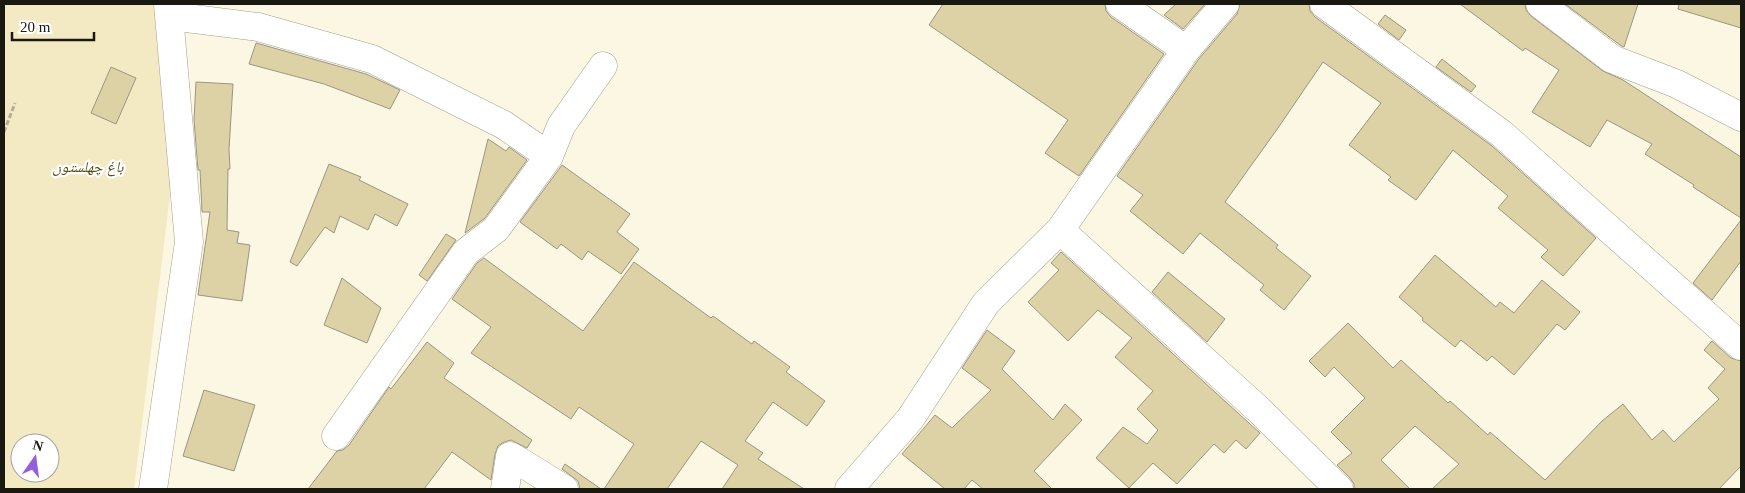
<svg xmlns="http://www.w3.org/2000/svg" width="1745" height="493" font-family="'Times New Roman','Noto Naskh Arabic',serif">
  <rect width="100%" height="100%" fill="#fcf7e3"/>
  <path fill="#f3eac4" fill-rule="evenodd" d="M4,4H159L173,171L134,489H4ZM20,443H50V473H20Z"/>
  <g fill="#dcd2a6" stroke="#9a9684">
    <polygon points="943,4 1105,4 1106,11 1111,17 1164,54 1079,176 1045,153 1068,120 929,25"/>
    <polygon points="1176,4 1205,4 1183,29 1164,15"/>
    <polygon points="1240,4 1309,4 1310,11 1315,17 1492,146 1596,238 1563,276 1541,257 1548,250 1498,208 1508,196 1453,150 1416,200 1388,180 1391,177 1349,145 1381,103 1323,62 1278,128 1225,202 1278,245 1276,248 1311,276 1284,310 1260,290 1264,285 1200,233 1183,254 1130,211 1143,195 1117,176 1198,60 1237,14"/>
    <polygon points="1460,4 1525,4 1526,10 1531,16 1603,71 1623,80 1741,157 1741,218 1693,187 1694,185 1645,154 1652,144 1607,120 1590,147 1532,112 1559,70 1525,48 1523,51"/>
    <polygon points="1565,4 1638,4 1624,47 1620,45"/>
    <polygon points="1679,4 1741,4 1741,28 1678,9"/>
    <polygon points="1385,15 1406,30 1399,40 1378,24"/>
    <polygon points="256,43 366,74 400,90 390,109 324,84 249,64"/>
    <polygon points="1442,59 1476,86 1471,92 1436,67"/>
    <polygon points="111,67 136,78 116,124 91,113"/>
    <polygon points="196,82 233,84 229,149 230,169 228,169 227,230 239,232 237,243 250,245 242,301 198,295 210,212 202,212 200,170 198,170 194,120"/>
    <polygon points="488,139 506,151 509,147 527,160 485,218 465,233"/>
    <polygon points="329,164 361,177 359,180 408,204 397,226 375,214 368,230 340,216 334,233 325,227 297,266 290,262"/>
    <polygon points="562,165 630,214 617,232 639,249 621,274 588,251 582,260 561,244 557,249 520,222"/>
    <polygon points="1741,220 1741,261 1712,300 1693,283"/>
    <polygon points="446,234 456,240 427,281 419,275"/>
    <polygon points="1061,252 1260,433 1246,449 1236,440 1224,453 1214,444 1177,484 1153,463 1129,488 1096,458 1123,427 1147,444 1158,430 1137,409 1153,391 1115,357 1132,338 1098,310 1068,341 1028,302 1059,270 1051,263"/>
    <polygon points="1435,255 1496,307 1500,302 1514,313 1542,280 1580,312 1565,330 1557,324 1514,375 1492,356 1487,361 1461,340 1455,347 1422,320 1423,318 1399,297"/>
    <polygon points="484,258 583,331 634,262 711,318 713,316 752,344 754,341 790,367 786,372 825,401 807,426 773,402 745,441 763,453 758,459 804,489 722,489 738,465 701,441 667,489 604,489 634,444 579,407 571,419 471,353 491,327 452,299 477,263"/>
    <polygon points="1168,272 1225,319 1207,342 1152,292"/>
    <polygon points="342,278 381,308 367,343 324,325"/>
    <polygon points="1348,323 1393,368 1401,360 1448,403 1450,401 1488,435 1490,432 1545,480 1602,421 1623,404 1652,440 1663,430 1674,442 1719,399 1708,388 1725,369 1704,350 1712,341 1731,358 1741,361 1741,466 1719,489 1432,489 1459,464 1415,426 1381,460 1410,489 1354,489 1354,484 1350,478 1337,465 1352,453 1331,432 1365,398 1334,367 1325,377 1309,361"/>
    <polygon points="987,330 1015,351 1002,369 1053,420 1065,404 1082,420 1034,471 1052,489 983,489 972,480 964,489 945,489 902,454 935,415 952,428 991,390 962,368"/>
    <polygon points="427,342 454,363 444,378 532,440 527,448 511,440 504,442 498,446 495,454 491,480 452,452 424,489 308,489 337,451 343,450 349,445 389,387 391,389"/>
    <polygon points="204,390 255,405 234,471 183,456"/>
    <polygon points="565,464 601,489 580,489 578,481 562,469"/>
  </g>
  <g fill="none" stroke-linecap="round" stroke-linejoin="round">
    <g stroke="#a4a08d" stroke-width="29">
      <g id="street">
        <polyline points="1120,4 1186,50"/>
        <polyline points="1324,4 1502,134 1741,346"/>
        <polyline points="1540,4 1612,59 1677,84 1741,117"/>
        <polyline points="170,16 258,27 372,59 504,125 549,156"/>
        <polyline points="1060,230 1259,410 1339,489"/>
        <polyline points="336,436 466,252 496,229 549,156 561,126 603,66"/>
        <polyline points="505,489 510,456 519,461 564,489"/>
        <polyline points="849,489 910,419 986,303 1060,230 1186,50 1225,4"/>
      </g>
    </g>
    <g stroke="#a4a08d" stroke-width="29">
      <polyline id="secondary" points="153,489 189,242 168,4"/>
    </g>
    <polyline stroke="#b0ad9d" stroke-width="3" stroke-dasharray="5 2.5" stroke-linecap="butt" points="4,132 15,103"/>
    <use href="#street" stroke="#fff" stroke-width="28"/>
    <use href="#secondary" stroke="#fff" stroke-width="28"/>
  </g>
  <g text-anchor="middle" stroke-width="4.5" stroke-linejoin="round" paint-order="stroke">
    <g font-size="15" font-style="italic" fill="#584c19" stroke="#fff">
      <text x="88" y="172">باغ چهلستون</text>
    </g>
  </g>
  <rect width="1745" height="493" fill="none" stroke="#191811" stroke-width="10"/>
  <g transform="translate(35 458) rotate(14)"><circle r="24" fill="#ffffff" stroke="#a3a3a0"/>
  <path d="M0-4L9 19L0 12L-9 19Z" fill="#945fd8"/>
  <text y="-8" font-size="14" font-weight="bold" text-anchor="middle" fill="#191811">N</text>
  </g>
  <path d="M12 32v8h82v-8" fill="none" stroke="#191811" stroke-width="2.5"/>
  <text x="20" y="32" font-size="15" fill="#191811" stroke="#ffffff" stroke-width="4" paint-order="stroke">20 m</text>
</svg>
